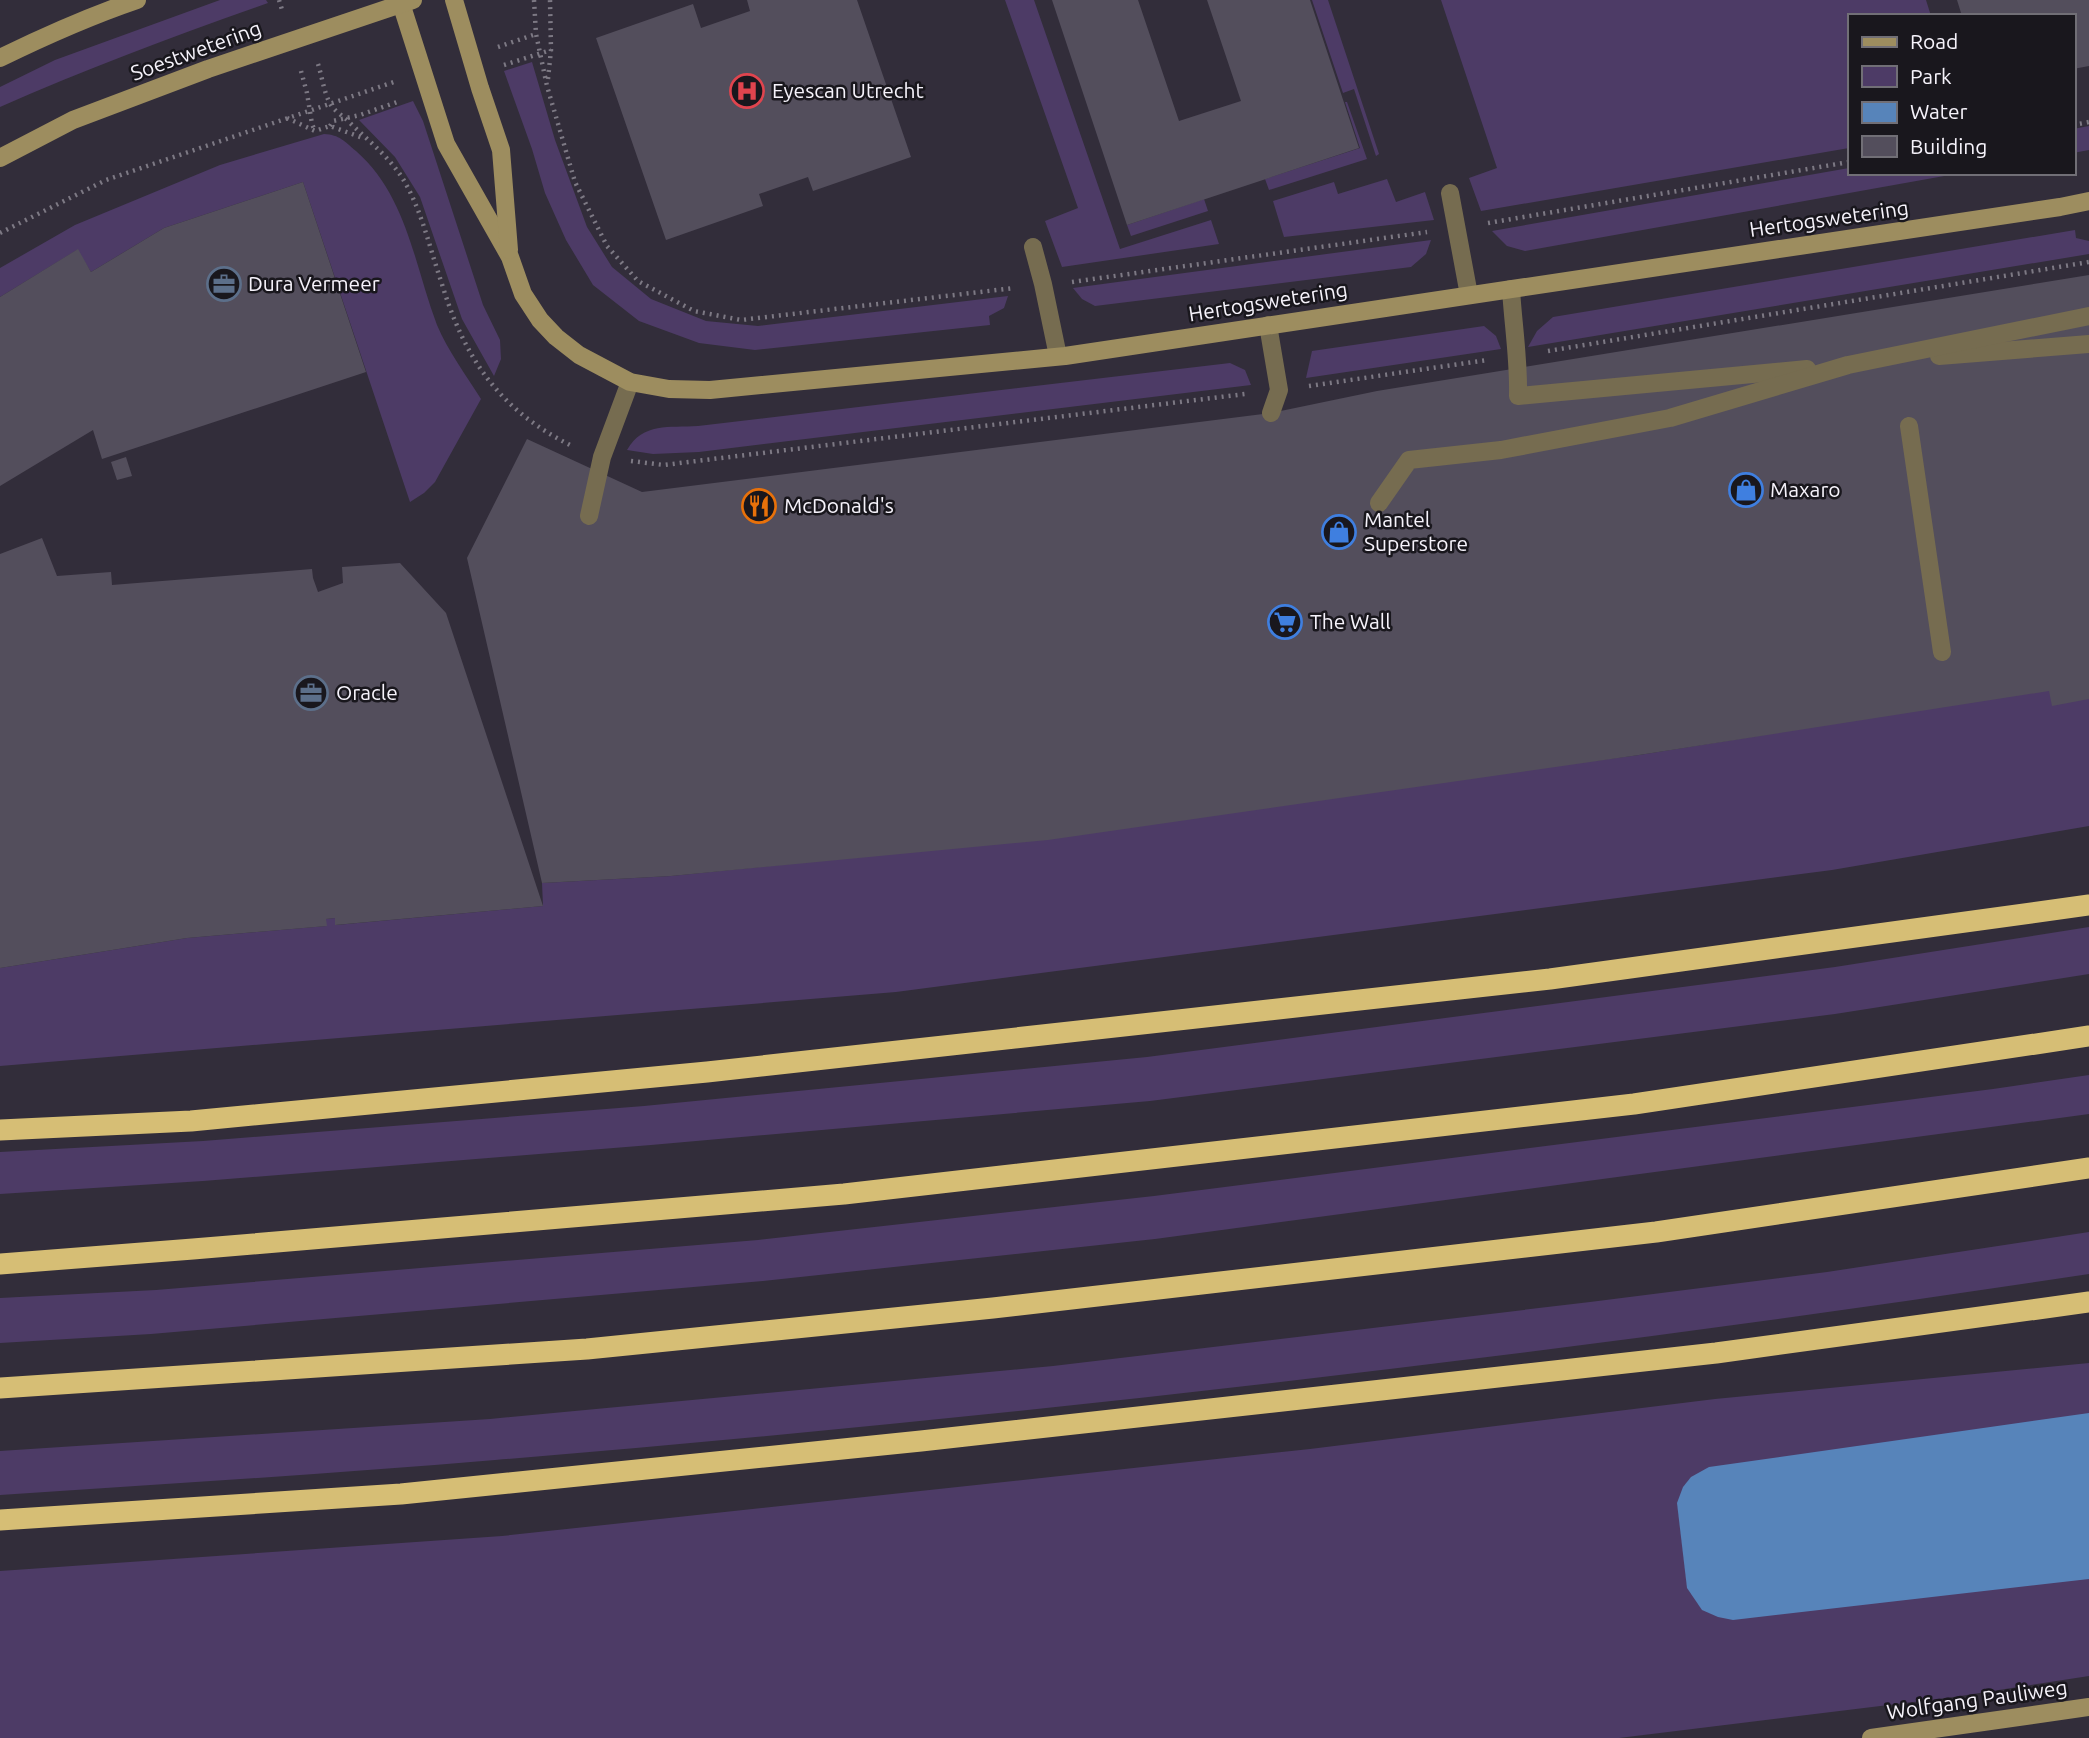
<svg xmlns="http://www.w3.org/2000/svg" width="2089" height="1738" font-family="Ubuntu,sans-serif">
  <rect width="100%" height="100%" fill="#322d3a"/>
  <g fill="#4d3b66">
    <path d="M220,0H266L268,3C177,35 88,68 0,107V87L55,60Z"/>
    <polygon points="1005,0 1034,0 1120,249 1211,220 1219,244 1062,267 1045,221 1078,208"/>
    <polygon points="1312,0 1328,0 1379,154 1376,156 1354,89 1343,93"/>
    <polygon points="1441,0 1926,0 1931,16 1849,16 1849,148 1481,211 1469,178 1497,168"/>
    <polygon points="532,62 555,140 587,227 612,267 651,299 706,321 758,326 1008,296 1004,308 989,316 990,325 755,350 699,343 639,321 593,285 566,240 545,193 532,149 504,71"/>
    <polygon points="413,101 423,121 483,305 500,340 501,359 494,376 462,319 420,197 395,157 359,120"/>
    <polygon points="1345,102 1347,102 1367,159 1269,190 1265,179 1360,148"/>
    <polygon points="2089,126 2089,150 2073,153 2073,129"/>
    <path d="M324,134C340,135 344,141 356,151C407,196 414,264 437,325C448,351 466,375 481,399L435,482L424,493L410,502L303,182L164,228L91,272L77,250L0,297V268L75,225L220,165Z"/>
    <polygon points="1849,168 1849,173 1961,173 1525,251 1507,246 1492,231"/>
    <polygon points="1387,179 1396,202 1425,192 1434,220 1284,237 1273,201 1334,182 1338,194"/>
    <polygon points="1204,199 1208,211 1131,236 1127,225"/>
    <polygon points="2075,230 2076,238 2089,241 2089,254 1528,347 1537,331 1553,317"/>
    <polygon points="1431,240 1426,254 1411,267 1095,306 1082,299 1073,288"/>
    <polygon points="1484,326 1496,336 1501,349 1306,378 1312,351"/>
    <path d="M1230,363L1245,370L1251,385L699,452L653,454L627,450C643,422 669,428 698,426Z"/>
    <polygon points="2089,682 2089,826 1832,870 896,992 0,1066 0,968 187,938 326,926 326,919 335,918 336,925 543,906 542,883 671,876 827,860 1639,755"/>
    <polygon points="2089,927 2089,974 1835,1014 1150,1101 651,1145 203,1181 0,1194 0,1152 203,1141 644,1106 1147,1057 1835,967"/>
    <polygon points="2089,1075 2089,1114 1155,1239 763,1281 151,1334 0,1343 0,1298 156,1290 758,1240 1154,1196 1993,1089"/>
    <path d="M2089,1232V1274C1560,1354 1028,1416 495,1460C330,1474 165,1484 0,1495V1451L490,1419L1053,1366L1590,1302L1827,1272Z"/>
    <polygon points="2089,1363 2089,1676 1954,1697 1619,1738 0,1738 0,1571 502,1536 1310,1449 1715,1399"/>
  </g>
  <polygon fill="#5784ba" points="2089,1413 2089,1579 1733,1620 1718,1617 1702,1610 1687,1588 1677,1503 1683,1487 1691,1477 1709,1467"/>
  <g fill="#534e5c">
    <polygon points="747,0 857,0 911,157 813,191 808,177 759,194 763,206 666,240 596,38 693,4 701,28 750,11"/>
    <polygon points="1052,0 1138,0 1179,121 1241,101 1207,0 1310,0 1359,148 1127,225"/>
    <polygon points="1957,0 2089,0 2089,66 2073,69 2073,16 1962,16"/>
    <polygon points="303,182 366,372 102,459 93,430 0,486 0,297 78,249 91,272 164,228"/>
    <polygon points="2089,275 2089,699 2052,706 2049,691 1639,755 1048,840 671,876 542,883 467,558 527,439 642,492 1271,413 1377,391"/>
    <polygon points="126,457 132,476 117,480 111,462"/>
    <polygon points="42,538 57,576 111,572 112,585 312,569 313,578 318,592 343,583 342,567 400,563 446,613 543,906 335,925 335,918 326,919 327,926 187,938 0,968 0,554"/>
  </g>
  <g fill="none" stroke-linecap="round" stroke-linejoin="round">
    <g stroke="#7d7984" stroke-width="4.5" stroke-dasharray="2 5" stroke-linecap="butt">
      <polyline points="279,0 283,13"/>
      <polyline points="534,0 536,34 547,86 575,182 607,246 638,281 694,311 741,320 1014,288"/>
      <polyline points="498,47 536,34"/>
      <path d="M318,64C322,76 324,94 331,105C334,110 341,115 346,119C368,141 392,158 407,186C423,216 430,249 441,281C464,358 499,410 572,446"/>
      <polyline points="504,65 551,50"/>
      <polyline points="301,71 307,93 312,124 315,131"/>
      <polyline points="548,79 551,50 550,0"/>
      <polyline points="287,118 315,131 330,126 363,138"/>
      <polyline points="2073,125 2089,122"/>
      <polyline points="330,126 333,121 360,115 400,101"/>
      <polyline points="1488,223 1849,162"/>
      <polyline points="0,233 106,180 394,82"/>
      <polyline points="1072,282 1427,232"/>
      <polyline points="1548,351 2089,262"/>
      <polyline points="1309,386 1487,360"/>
      <polyline points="631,461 664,465 1245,394"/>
    </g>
    <g stroke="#766c50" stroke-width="18">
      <polyline points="1450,193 1469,295"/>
      <polyline points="1033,247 1043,284 1058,356"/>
      <path d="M1511,289C1513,324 1519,360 1518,396L1807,369"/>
      <polyline points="1268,325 1279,390 1271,413"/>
      <polyline points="1939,356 2089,344"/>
      <polyline points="1909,426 1942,652"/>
      <polyline points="1379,503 1409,460 1501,450 1670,418 1848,365 2089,316"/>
      <polyline points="589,516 602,457 630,382"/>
    </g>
    <g stroke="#9d8d5f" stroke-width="18">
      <polyline points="400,0 446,144 510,257 523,294 540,320 556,337 579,355 630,382 669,389 710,390 1065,356 2060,207 2089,201"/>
      <polyline points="454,0 480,88 501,150 509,250"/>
      <path d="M0,58C45,36 90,16 137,0"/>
      <polyline points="0,158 73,120 208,69 413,0"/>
      <polyline points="1871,1738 2089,1707"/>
    </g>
    <g stroke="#d6be75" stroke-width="21">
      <polyline points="0,1130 191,1121 707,1072 1550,979 2089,905"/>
      <polyline points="0,1264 193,1249 844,1194 1634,1104 2089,1036"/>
      <polyline points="0,1388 587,1349 993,1308 1656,1232 2089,1168"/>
      <polyline points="0,1520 401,1494 921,1441 1716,1353 2089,1302"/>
    </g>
  </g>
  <defs>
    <g id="hospital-ring" transform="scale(1.75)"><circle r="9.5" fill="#19171d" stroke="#e0444e" stroke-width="1.5"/><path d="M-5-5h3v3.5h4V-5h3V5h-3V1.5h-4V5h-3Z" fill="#e0444e"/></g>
    <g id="office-ring" transform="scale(1.75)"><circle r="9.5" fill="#19171d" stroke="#5c6f8a" stroke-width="1.5"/><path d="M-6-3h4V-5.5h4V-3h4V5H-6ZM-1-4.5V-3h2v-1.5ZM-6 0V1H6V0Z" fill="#5c6f8a"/></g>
    <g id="shop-ring" transform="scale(1.75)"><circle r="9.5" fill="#19171d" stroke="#3f7fe0" stroke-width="1.5"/><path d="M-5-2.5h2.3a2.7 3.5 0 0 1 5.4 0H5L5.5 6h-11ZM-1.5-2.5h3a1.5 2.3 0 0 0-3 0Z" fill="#3f7fe0"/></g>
    <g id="restaurant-ring" transform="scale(1.75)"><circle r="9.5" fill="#19171d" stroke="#e8710a" stroke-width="1.5"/><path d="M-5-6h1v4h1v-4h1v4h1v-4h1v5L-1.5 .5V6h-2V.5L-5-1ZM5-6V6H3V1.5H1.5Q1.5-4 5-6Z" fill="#e8710a"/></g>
    <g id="supermarket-ring" transform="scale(1.75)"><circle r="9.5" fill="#19171d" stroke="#3f7fe0" stroke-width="1.5"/><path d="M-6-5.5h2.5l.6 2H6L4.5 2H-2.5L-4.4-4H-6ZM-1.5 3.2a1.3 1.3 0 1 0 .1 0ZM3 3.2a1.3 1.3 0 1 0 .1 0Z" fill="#3f7fe0"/></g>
  </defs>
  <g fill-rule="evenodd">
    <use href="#hospital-ring" x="747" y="91"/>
    <use href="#office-ring" x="224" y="284"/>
    <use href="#shop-ring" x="1746" y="490"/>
    <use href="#restaurant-ring" x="759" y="506"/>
    <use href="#shop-ring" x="1339" y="532"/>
    <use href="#supermarket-ring" x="1285" y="622"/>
    <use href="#office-ring" x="311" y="693"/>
  </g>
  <g text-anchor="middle" stroke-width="5" stroke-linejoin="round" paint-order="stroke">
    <g font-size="21" fill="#f6f3fb" stroke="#19171d">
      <text transform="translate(196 51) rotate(-20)" y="7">Soestwetering</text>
      <text transform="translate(1829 219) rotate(-8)" y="7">Hertogswetering</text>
      <text transform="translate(1268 302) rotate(-9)" y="7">Hertogswetering</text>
      <text transform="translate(1977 1700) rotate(-8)" y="7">Wolfgang Pauliweg</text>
    </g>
    <g font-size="21" fill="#f6f3fb" stroke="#19171d" text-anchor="start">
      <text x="772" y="98">Eyescan Utrecht</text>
      <text x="248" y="291">Dura Vermeer</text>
      <text x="1770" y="497">Maxaro</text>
      <text x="784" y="513">McDonald's</text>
      <text x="1364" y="527">Mantel<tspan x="1364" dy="24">Superstore</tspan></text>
      <text x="1310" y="629">The Wall</text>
      <text x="336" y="700">Oracle</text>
    </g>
  </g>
  <rect x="1848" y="14" width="228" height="161" fill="#19171d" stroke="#716f76" stroke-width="2"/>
  <rect x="1862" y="37" width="35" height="10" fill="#9d8d5f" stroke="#716f76" stroke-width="2"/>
  <text x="1910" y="49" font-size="21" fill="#f6f3fb">Road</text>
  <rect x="1862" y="66" width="35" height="21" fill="#4d3b66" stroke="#716f76" stroke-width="2"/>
  <text x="1910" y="84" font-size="21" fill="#f6f3fb">Park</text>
  <rect x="1862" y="102" width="35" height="21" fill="#5784ba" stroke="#716f76" stroke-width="2"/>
  <text x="1910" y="119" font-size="21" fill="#f6f3fb">Water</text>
  <rect x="1862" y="136" width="35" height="21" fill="#534e5c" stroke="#716f76" stroke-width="2"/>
  <text x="1910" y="154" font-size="21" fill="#f6f3fb">Building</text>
</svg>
